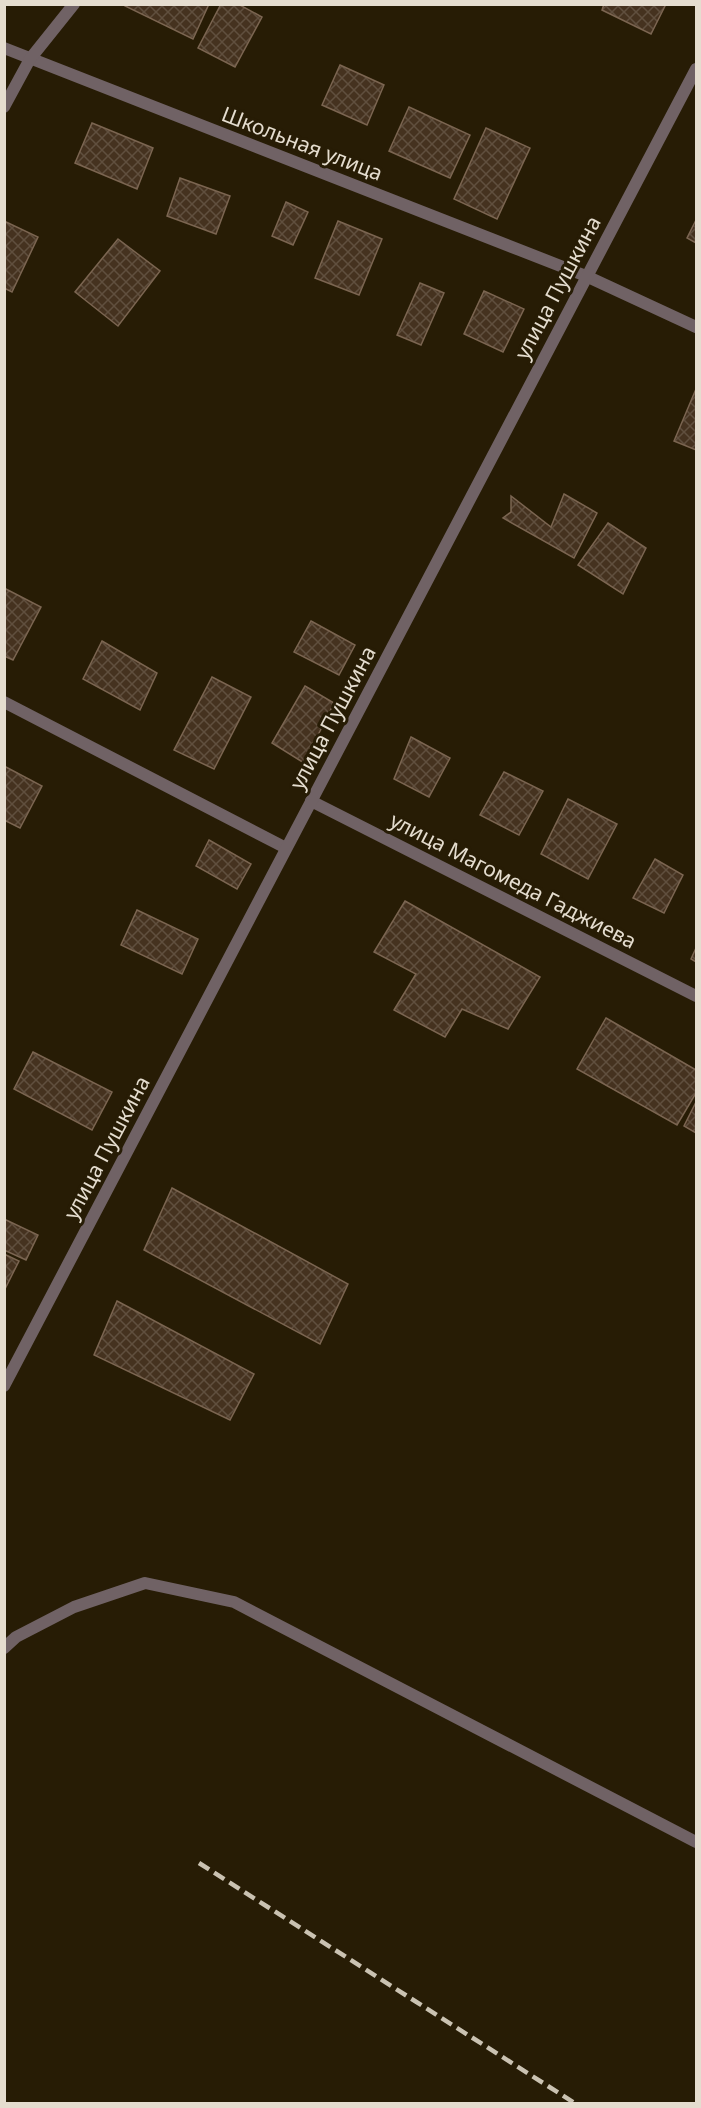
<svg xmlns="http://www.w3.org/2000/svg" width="701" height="2108" font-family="'Noto Sans',sans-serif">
  <defs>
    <pattern id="building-cross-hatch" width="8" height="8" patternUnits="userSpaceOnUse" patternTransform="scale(1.5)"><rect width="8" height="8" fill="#45321f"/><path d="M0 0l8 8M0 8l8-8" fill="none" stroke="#604f3e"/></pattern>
  </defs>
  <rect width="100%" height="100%" fill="#271c05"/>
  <g fill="url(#building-cross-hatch)" stroke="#7b6551" stroke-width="1.5">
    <polygon points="126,4 209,4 193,39 125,6"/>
    <polygon points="221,4 238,4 262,17 235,67 198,48"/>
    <polygon points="604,4 666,4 651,34 602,10"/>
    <polygon points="340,65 384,85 367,125 322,105"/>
    <polygon points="409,107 470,135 450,178 389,151"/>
    <polygon points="92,123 153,148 137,189 75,163"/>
    <polygon points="486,128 530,148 497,219 454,199"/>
    <polygon points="180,178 230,196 216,234 167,216"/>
    <polygon points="286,202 308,212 293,245 272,236"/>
    <polygon points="696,220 696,243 687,238"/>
    <polygon points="4,221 38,237 12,292 4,288"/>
    <polygon points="338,221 382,239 359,295 315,278"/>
    <polygon points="118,239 160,271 118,326 75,292"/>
    <polygon points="420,283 444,293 421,345 397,335"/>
    <polygon points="484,291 524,309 503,352 464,334"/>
    <polygon points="696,389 696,450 674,441"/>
    <polygon points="564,494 597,513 574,558 503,518 511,512 511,496 551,527"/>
    <polygon points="608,523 646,548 623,594 578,565"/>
    <polygon points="4,588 41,607 13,660 4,656"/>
    <polygon points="311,621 355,645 339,675 294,652"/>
    <polygon points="102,641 157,673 140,710 83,679"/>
    <polygon points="212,677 251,697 214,769 174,750"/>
    <polygon points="305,686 334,703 304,763 272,743"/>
    <polygon points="411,737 450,758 429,797 394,779"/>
    <polygon points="4,766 42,786 20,828 4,820"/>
    <polygon points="504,772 543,791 519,835 480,815"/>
    <polygon points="568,799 617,824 588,879 541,854"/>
    <polygon points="209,840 251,864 237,889 196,866"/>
    <polygon points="655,859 683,875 664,913 633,898"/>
    <polygon points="405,901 540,977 508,1029 462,1009 445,1037 394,1010 416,974 374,952"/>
    <polygon points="137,910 198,939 182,974 121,945"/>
    <polygon points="696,948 696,962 691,959"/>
    <polygon points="606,1018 696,1070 696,1093 677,1125 577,1069"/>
    <polygon points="33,1052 112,1092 92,1130 14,1089"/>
    <polygon points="696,1102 696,1133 684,1126"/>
    <polygon points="172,1188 348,1284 320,1344 144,1250"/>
    <polygon points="4,1219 38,1235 26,1260 4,1250"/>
    <polygon points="4,1254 19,1261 4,1291"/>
    <polygon points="117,1301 254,1374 230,1420 94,1355"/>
  </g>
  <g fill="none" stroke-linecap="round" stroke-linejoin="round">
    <g stroke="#706265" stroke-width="12">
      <polyline points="4,48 586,276 696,327"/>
      <polyline points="4,107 30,59 74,4"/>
      <polyline points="4,702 286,848"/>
      <polyline points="311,801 696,996"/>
      <polyline points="4,1386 696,69"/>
      <polyline points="4,1648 16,1637 74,1607 145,1583 234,1602 696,1842"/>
    </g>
    <polyline stroke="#cac2b2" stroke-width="4.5" stroke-dasharray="12 6" stroke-linecap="butt" points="199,1863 576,2104"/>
  </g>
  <g text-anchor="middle" stroke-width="6" stroke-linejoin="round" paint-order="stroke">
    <g font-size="21" fill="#e5ddcf" stroke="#271c05">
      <text transform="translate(302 144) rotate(21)" y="7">Школьная улица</text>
      <text transform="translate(558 288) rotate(-62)" y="7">улица Пушкина</text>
      <text transform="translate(333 718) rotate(-62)" y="7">улица Пушкина</text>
      <text transform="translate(513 881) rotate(27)" y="7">улица Магомеда Гаджиева</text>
      <text transform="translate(107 1148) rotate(-62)" y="7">улица Пушкина</text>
    </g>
  </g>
  <rect width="701" height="2108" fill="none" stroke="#e5ddcf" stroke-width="12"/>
</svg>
